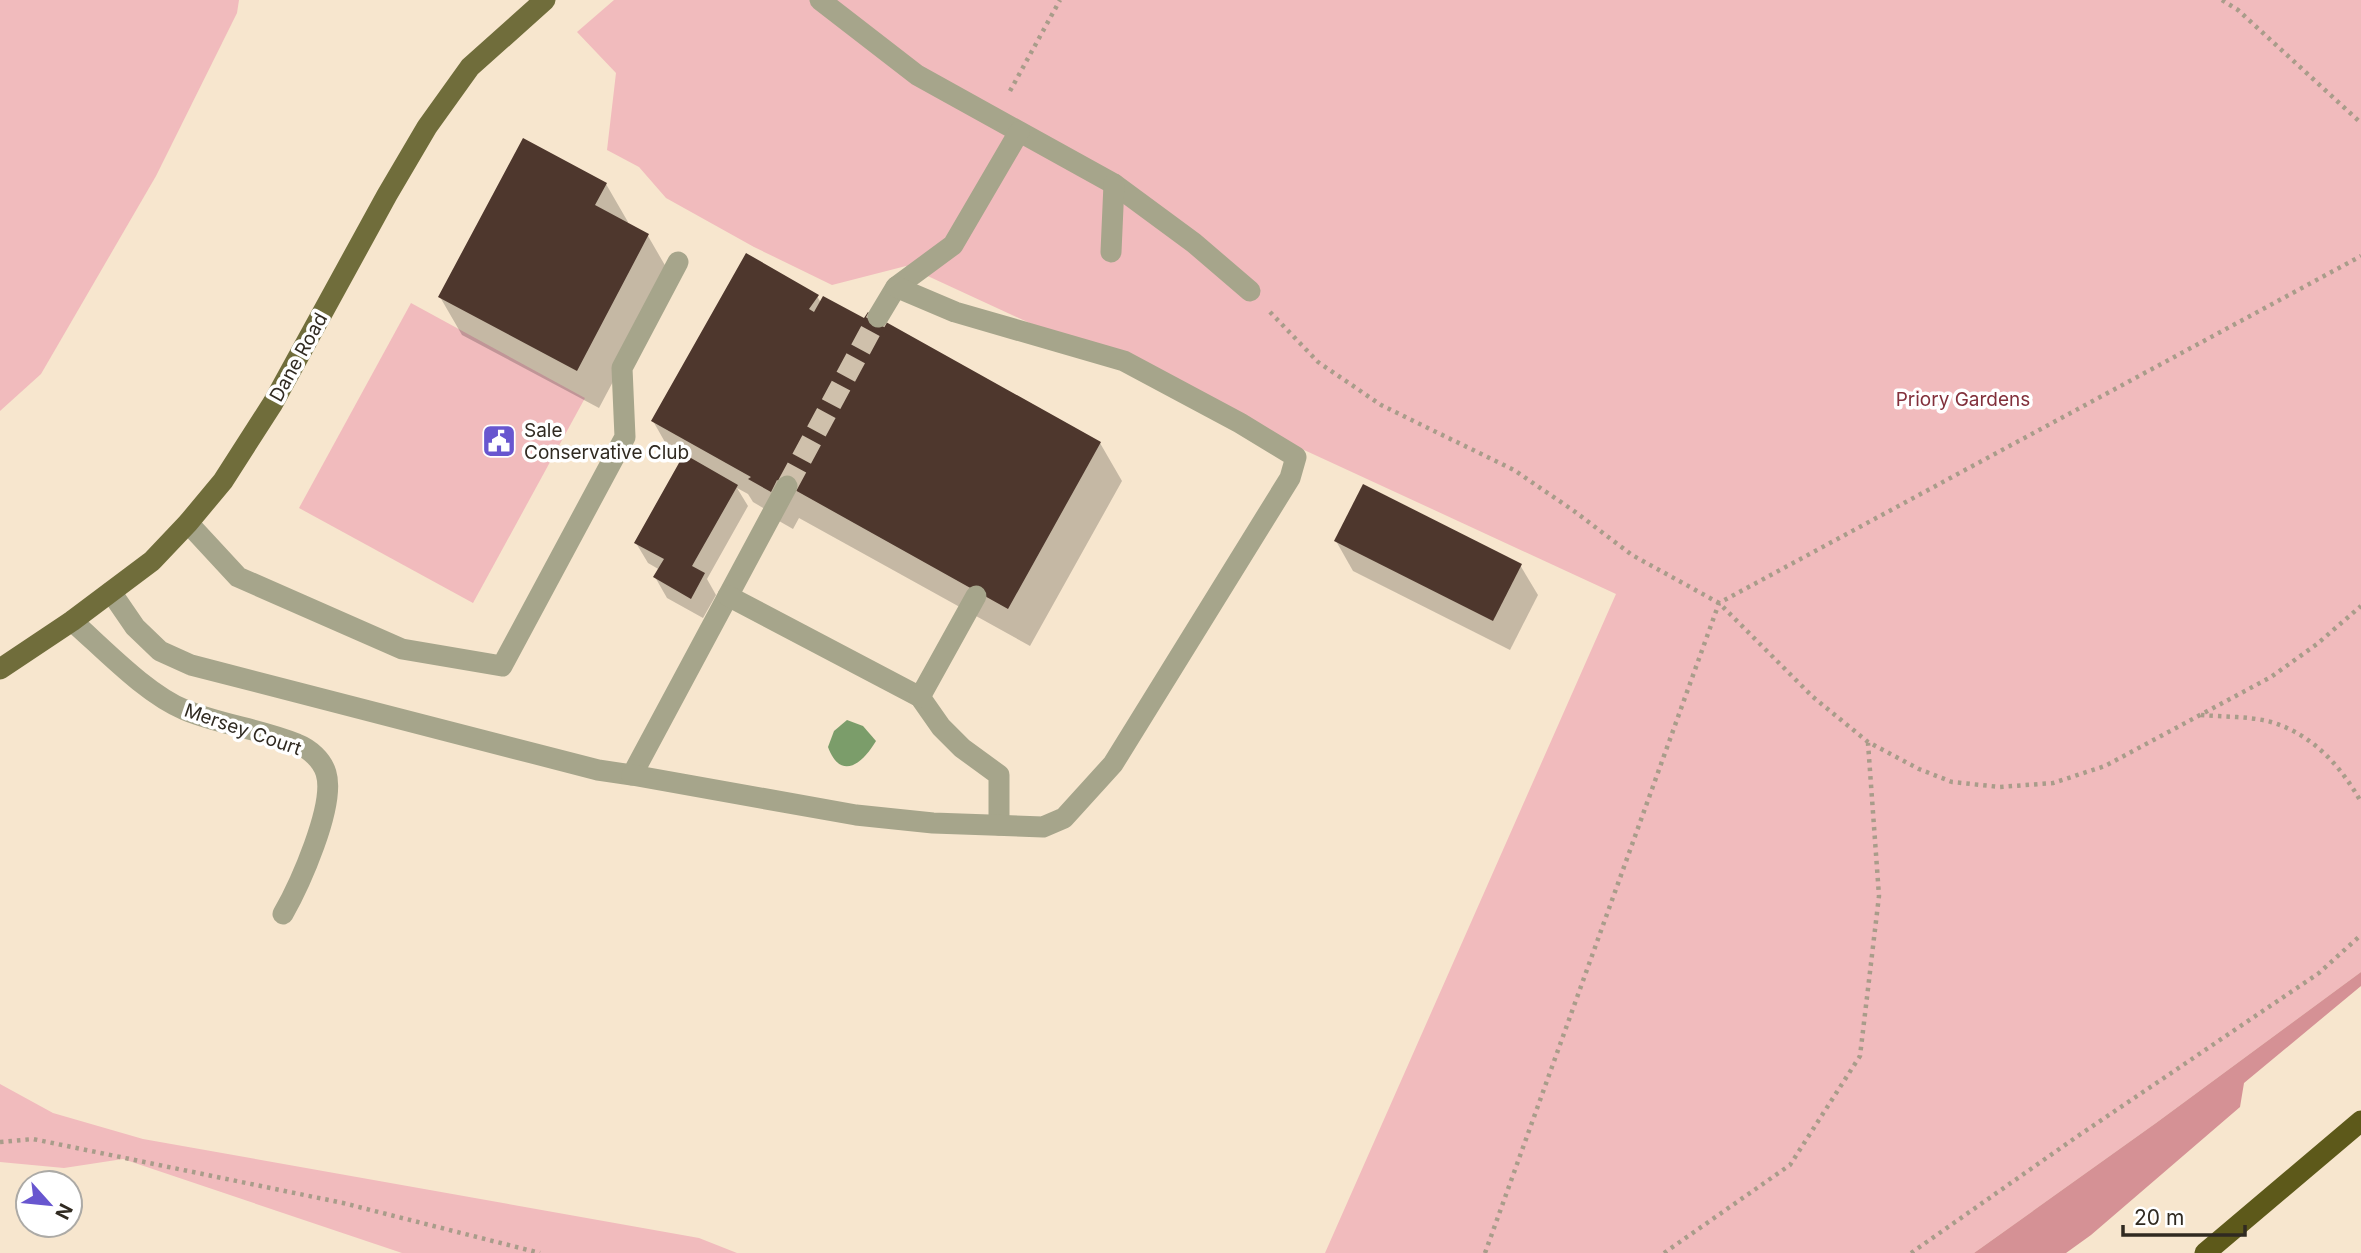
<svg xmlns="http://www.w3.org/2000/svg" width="2361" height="1253" font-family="Inter,sans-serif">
  <rect width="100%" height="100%" fill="#f7e6ce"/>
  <g fill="#f1bbbd">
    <polygon points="0,0 239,0 237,13 156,176 41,374 0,411"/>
    <polygon points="614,0 2361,0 2361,972 2156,1123 1974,1253 1325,1253 1616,594 906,266 832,285 754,247 666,198 639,167 607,150 616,73 577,32"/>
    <polygon points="411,303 585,398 473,603 299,508"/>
    <polygon points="0,1084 53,1113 143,1139 699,1238 737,1253 402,1253 123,1159 64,1168 0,1162"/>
  </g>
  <polygon fill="#d59195" points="2361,972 2361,986 2244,1083 2240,1107 2091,1235 2066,1253 1974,1253 2156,1123"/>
  <path fill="#7b9d6a" d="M847,720L863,726L876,741C863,763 841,782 828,747L834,731Z"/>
  <g fill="#0003">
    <polygon points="606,184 628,222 627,224 648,236 670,274 599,408 462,335 440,297"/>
    <polygon points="817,296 821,303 1100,443 1122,481 1030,646 799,518 793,529 772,517 768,511 753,502 748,494 737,488 748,506 707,579 716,595 703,618 667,598 655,577 660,570 648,563 636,543 683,458 670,451 653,421"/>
    <polygon points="1336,541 1520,565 1538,595 1510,650 1353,571"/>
  </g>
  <g fill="#4e372d">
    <polygon points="523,138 607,183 595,205 649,234 577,371 438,297"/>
    <polygon points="746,253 819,295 809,309 814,312 823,296 864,318 868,312 1101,442 1008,609 777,480 771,492 748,479 751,477 651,421"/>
    <polygon points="684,454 738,485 692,566 705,573 691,599 653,577 664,559 634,543"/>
    <polygon points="1363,484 1522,564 1493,621 1334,541"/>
  </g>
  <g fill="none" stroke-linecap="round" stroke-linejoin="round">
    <polyline stroke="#cfc0ab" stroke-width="21" stroke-dasharray="21 10" stroke-linecap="butt" points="787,486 878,317"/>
    <g stroke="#a99c8a" stroke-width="4.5" stroke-dasharray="3.5 5" stroke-linecap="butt">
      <polyline points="2222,0 2238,10 2361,123"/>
      <polyline points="1010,91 1060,0"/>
      <polyline points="1270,312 1318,362 1381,405 1514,470 1574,511 1632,555 1719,603 1813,697 1868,742 1919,769 1952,782 2000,787 2053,783 2105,766 2271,677 2317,644 2361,606"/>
      <path d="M2201,715C2223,717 2249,716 2271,722C2312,734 2341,766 2361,802"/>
      <polyline points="0,1142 33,1139 343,1203 540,1253"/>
      <polyline points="1485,1253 1719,603 2361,256"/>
      <polyline points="1664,1253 1790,1165 1860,1056 1879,896 1868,743"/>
      <polyline points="1911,1253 2075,1138 2319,973 2361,935"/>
    </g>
    <g stroke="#a6a58b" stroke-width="21">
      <polyline points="820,0 917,75 1114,184 1194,243 1250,291"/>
      <polyline points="1111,252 1114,184"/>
      <polyline points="878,317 896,287 953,245 1019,132"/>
      <polyline points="188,523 238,577 402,649 502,666 625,437 622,368 678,262"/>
      <polyline points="111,592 135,627 160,651 191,665 598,770 632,775 787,486"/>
      <polyline points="728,596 920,697 941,727 962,748 999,775 999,825"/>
      <path d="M72,621C104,649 146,694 185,710C221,725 261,729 297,744C310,749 322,760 326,773C336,805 299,886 283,914"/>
      <polyline points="920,697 976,596"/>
      <polyline points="632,775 856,815 933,823 1043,827 1064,818 1113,764 1290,478 1296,457 1240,423 1124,361 955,312 896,287"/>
    </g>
    <polyline stroke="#706d3b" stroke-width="21" points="0,669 72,621 152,561 188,523 223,481 273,403 387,195 427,127 470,67 545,0"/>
    <polyline stroke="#5d591a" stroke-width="21" points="2205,1253 2361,1121"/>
  </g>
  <defs>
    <g id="civic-square" transform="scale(1.75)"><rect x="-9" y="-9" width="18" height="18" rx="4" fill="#6856cf" stroke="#fff"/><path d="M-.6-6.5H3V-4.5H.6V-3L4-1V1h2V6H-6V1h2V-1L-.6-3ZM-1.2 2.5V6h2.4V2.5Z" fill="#fff"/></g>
  </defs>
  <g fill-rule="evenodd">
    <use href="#civic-square" x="499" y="441"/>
  </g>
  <g text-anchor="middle" stroke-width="7" stroke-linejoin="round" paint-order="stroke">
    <g font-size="19" fill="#302a21" stroke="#fff">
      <text transform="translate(298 357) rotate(-61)" y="7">Dane Road</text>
      <text transform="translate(243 729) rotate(19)" y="7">Mersey Court</text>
    </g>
    <g font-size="19" fill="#82303b" stroke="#fff">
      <text x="1963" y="406">Priory Gardens</text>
    </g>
    <g font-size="19" fill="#302a21" stroke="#fff" text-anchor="start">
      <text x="524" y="437">Sale<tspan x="524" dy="22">Conservative Club</tspan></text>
    </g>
  </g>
  <g transform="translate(49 1204) rotate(117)"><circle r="33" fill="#ffffff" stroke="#acaaa6" stroke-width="2"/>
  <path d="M0-5L12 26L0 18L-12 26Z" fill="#6856cf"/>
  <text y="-10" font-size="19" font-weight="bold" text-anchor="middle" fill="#302a21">N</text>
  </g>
  <path d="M2123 1225v10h122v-10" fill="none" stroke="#302a21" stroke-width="3.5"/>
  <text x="2134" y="1225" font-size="21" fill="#302a21" stroke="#ffffff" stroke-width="5" paint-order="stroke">20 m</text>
</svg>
